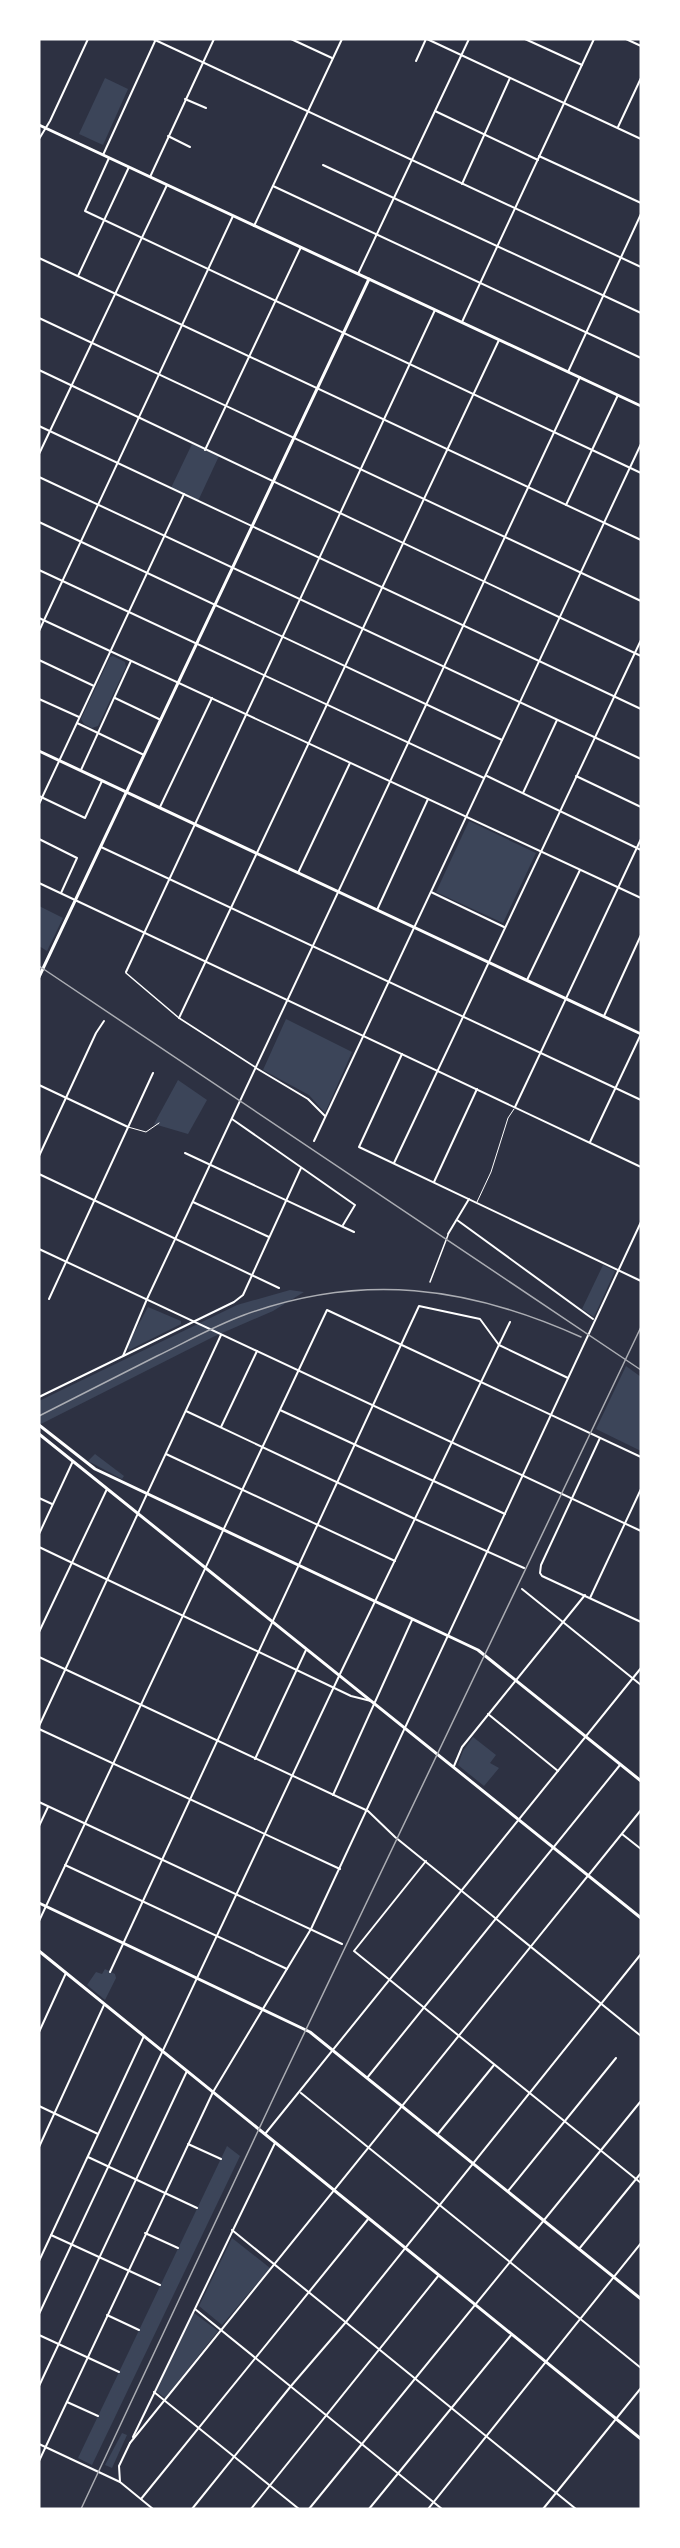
<svg xmlns="http://www.w3.org/2000/svg" width="680" height="2548" font-family="'DM Sans',sans-serif">
  <rect width="100%" height="100%" fill="#2d3142"/>
  <g fill="#3c4559">
    <polygon points="105,78 128,89 103,145 79,134"/>
    <polygon points="192,444 219,456 198,501 171,488"/>
    <polygon points="113,656 125,662 126,667 98,726 92,728 84,724 81,719 110,657"/>
    <polygon points="469,821 536,853 503,923 436,892"/>
    <polygon points="39,906 63,918 47,951 39,946"/>
    <polygon points="286,1019 352,1052 325,1113 309,1095 263,1070"/>
    <polygon points="178,1080 207,1100 188,1134 154,1124"/>
    <polygon points="603,1265 615,1271 594,1317 582,1309"/>
    <polygon points="290,1290 304,1292 273,1311 213,1337 39,1425 39,1401 237,1305"/>
    <polygon points="148,1307 181,1321 181,1324 129,1350 127,1346"/>
    <polygon points="626,1366 641,1377 641,1451 596,1429"/>
    <polygon points="95,1454 124,1476 122,1479 88,1461"/>
    <polygon points="473,1737 496,1755 490,1763 499,1768 484,1786 458,1765 463,1751"/>
    <polygon points="105,1969 115,1974 116,1978 105,2000 87,1985 96,1972 102,1974"/>
    <polygon points="227,2146 240,2156 92,2465 78,2458"/>
    <polygon points="232,2238 270,2268 222,2325 199,2306"/>
    <polygon points="194,2313 218,2331 165,2398 156,2391"/>
    <polygon points="122,2433 127,2435 112,2468 105,2465"/>
  </g>
  <g fill="none" stroke-linecap="round" stroke-linejoin="round">
    <g stroke="#fff" stroke-width="1">
      <polyline points="128,1127 146,1132 159,1123"/>
      <polyline points="477,1202 491,1172 508,1118 514,1109"/>
    </g>
    <g stroke="#fff" stroke-width="1.5">
      <polyline points="126,973 179,1018 255,1067"/>
      <polyline points="430,1282 448,1235"/>
    </g>
    <g stroke="#fff" stroke-width="2">
      <polyline points="153,39 641,267"/>
      <polyline points="291,39 332,58"/>
      <polyline points="427,39 641,139"/>
      <polyline points="525,39 582,65"/>
      <polyline points="416,61 426,39"/>
      <polyline points="185,99 206,108"/>
      <polyline points="435,111 538,160"/>
      <polyline points="618,127 641,78"/>
      <polyline points="168,136 190,147"/>
      <polyline points="39,139 50,121 88,39"/>
      <polyline points="103,155 156,39"/>
      <polyline points="539,156 641,203"/>
      <polyline points="109,158 85,211 641,473"/>
      <polyline points="323,165 641,313"/>
      <polyline points="150,177 214,39"/>
      <polyline points="462,184 510,78"/>
      <polyline points="273,186 641,358"/>
      <polyline points="254,226 342,39"/>
      <polyline points="39,258 641,540"/>
      <polyline points="358,274 469,39"/>
      <polyline points="78,276 129,167"/>
      <polyline points="39,318 641,601"/>
      <polyline points="462,322 594,39"/>
      <polyline points="39,370 641,656"/>
      <polyline points="568,372 641,214"/>
      <polyline points="39,426 641,709"/>
      <polyline points="205,450 301,247"/>
      <polyline points="39,454 167,185"/>
      <polyline points="39,477 641,759"/>
      <polyline points="566,505 618,395"/>
      <polyline points="39,522 502,740"/>
      <polyline points="39,570 484,778"/>
      <polyline points="39,618 641,898"/>
      <polyline points="39,631 233,216"/>
      <polyline points="39,660 94,686"/>
      <polyline points="115,698 161,720"/>
      <polyline points="39,699 79,717"/>
      <polyline points="77,723 144,755"/>
      <polyline points="81,770 131,661"/>
      <polyline points="487,776 641,850"/>
      <polyline points="576,776 641,807"/>
      <polyline points="523,793 557,720"/>
      <polyline points="39,796 85,818 102,781"/>
      <polyline points="39,804 184,494"/>
      <polyline points="160,807 212,698"/>
      <polyline points="39,839 77,858 61,893"/>
      <polyline points="101,847 641,1100"/>
      <polyline points="298,873 350,763"/>
      <polyline points="39,883 641,1167"/>
      <polyline points="431,892 504,927"/>
      <polyline points="377,910 428,799"/>
      <polyline points="126,972 435,310"/>
      <polyline points="527,980 580,870"/>
      <polyline points="604,1016 641,935"/>
      <polyline points="179,1018 499,340"/>
      <polyline points="402,1054 359,1147 641,1281"/>
      <polyline points="256,1068 308,1099 325,1116"/>
      <polyline points="39,1085 128,1127"/>
      <polyline points="515,1107 641,839"/>
      <polyline points="232,1119 355,1205 343,1225"/>
      <polyline points="314,1141 641,444"/>
      <polyline points="590,1142 641,1034"/>
      <polyline points="185,1153 354,1232"/>
      <polyline points="39,1156 96,1033 104,1021"/>
      <polyline points="394,1163 641,640"/>
      <polyline points="39,1174 279,1288"/>
      <polyline points="434,1182 477,1089"/>
      <polyline points="193,1202 269,1237"/>
      <polyline points="457,1220 593,1319"/>
      <polyline points="448,1234 469,1199"/>
      <polyline points="39,1249 641,1531"/>
      <polyline points="49,1299 153,1073"/>
      <polyline points="123,1356 147,1299 580,377"/>
      <polyline points="39,1397 234,1302 243,1295 301,1168"/>
      <polyline points="280,1410 505,1514"/>
      <polyline points="186,1411 415,1519 524,1568"/>
      <polyline points="221,1427 257,1351"/>
      <polyline points="600,1438 541,1565 540,1573 542,1576 641,1622"/>
      <polyline points="166,1454 395,1561"/>
      <polyline points="39,1498 52,1504"/>
      <polyline points="39,1534 73,1461"/>
      <polyline points="39,1547 351,1696 371,1701"/>
      <polyline points="522,1589 641,1685"/>
      <polyline points="590,1598 641,1489"/>
      <polyline points="39,1632 107,1489"/>
      <polyline points="39,1657 368,1811 395,1837 641,2036"/>
      <polyline points="488,1714 558,1771"/>
      <polyline points="39,1726 221,1335"/>
      <polyline points="39,1729 340,1869"/>
      <polyline points="255,1759 306,1650"/>
      <polyline points="454,1766 462,1747 585,1595"/>
      <polyline points="333,1795 412,1620"/>
      <polyline points="39,1802 342,1944"/>
      <polyline points="39,1826 48,1807"/>
      <polyline points="622,1834 641,1849"/>
      <polyline points="426,1861 354,1951 641,2183"/>
      <polyline points="65,1865 287,1969"/>
      <polyline points="39,1921 327,1310 641,1457"/>
      <polyline points="110,1972 419,1306 480,1319 499,1345 568,1378"/>
      <polyline points="39,2032 66,1973"/>
      <polyline points="367,2078 620,1765"/>
      <polyline points="301,2093 641,2368"/>
      <polyline points="39,2106 98,2134"/>
      <polyline points="265,2134 641,1668"/>
      <polyline points="437,2135 494,2065"/>
      <polyline points="188,2144 221,2159"/>
      <polyline points="39,2147 104,2005"/>
      <polyline points="88,2157 197,2208"/>
      <polyline points="508,2191 616,2058"/>
      <polyline points="232,2230 576,2509"/>
      <polyline points="145,2233 178,2248"/>
      <polyline points="51,2235 160,2285"/>
      <polyline points="579,2249 641,2173"/>
      <polyline points="39,2261 144,2036"/>
      <polyline points="195,2309 442,2509"/>
      <polyline points="39,2314 340,1674 510,1322"/>
      <polyline points="107,2315 139,2330"/>
      <polyline points="39,2335 119,2372"/>
      <polyline points="39,2386 187,2071"/>
      <polyline points="154,2392 299,2509"/>
      <polyline points="67,2402 98,2416"/>
      <polyline points="133,2437 275,2143"/>
      <polyline points="130,2443 641,1810"/>
      <polyline points="39,2444 120,2482 153,2509"/>
      <polyline points="39,2461 213,2092 311,1929 641,1222"/>
      <polyline points="120,2482 119,2466 130,2443"/>
      <polyline points="141,2499 369,2218"/>
      <polyline points="192,2509 291,2386 346,2322 641,1954"/>
      <polyline points="251,2509 439,2275"/>
      <polyline points="309,2509 641,2101"/>
      <polyline points="369,2509 512,2334"/>
      <polyline points="428,2509 641,2243"/>
      <polyline points="543,2509 641,2388"/>
    </g>
    <polyline stroke="#fff" stroke-width="2" points="626,39 641,46"/>
    <g stroke="#fff" stroke-width="3">
      <polyline points="39,125 641,406"/>
      <polyline points="39,751 641,1034"/>
      <polyline points="39,977 369,279"/>
      <polyline points="39,1425 95,1469 478,1650 641,1781"/>
      <polyline points="39,1434 641,1918"/>
      <polyline points="39,1903 310,2032 641,2299"/>
      <polyline points="39,1951 641,2439"/>
    </g>
    <g stroke="#abadb3" stroke-width="1.5">
      <polyline points="39,966 641,1370"/>
      <path d="M39,1416C78,1396 118,1376 157,1356C186,1342 214,1326 244,1315C362,1272 468,1286 581,1337"/>
      <polyline points="81,2509 280,2084 641,1327"/>
    </g>
  </g>
  <rect width="680" height="2548" fill="none" stroke="#ffffff" stroke-width="81"/>
</svg>
